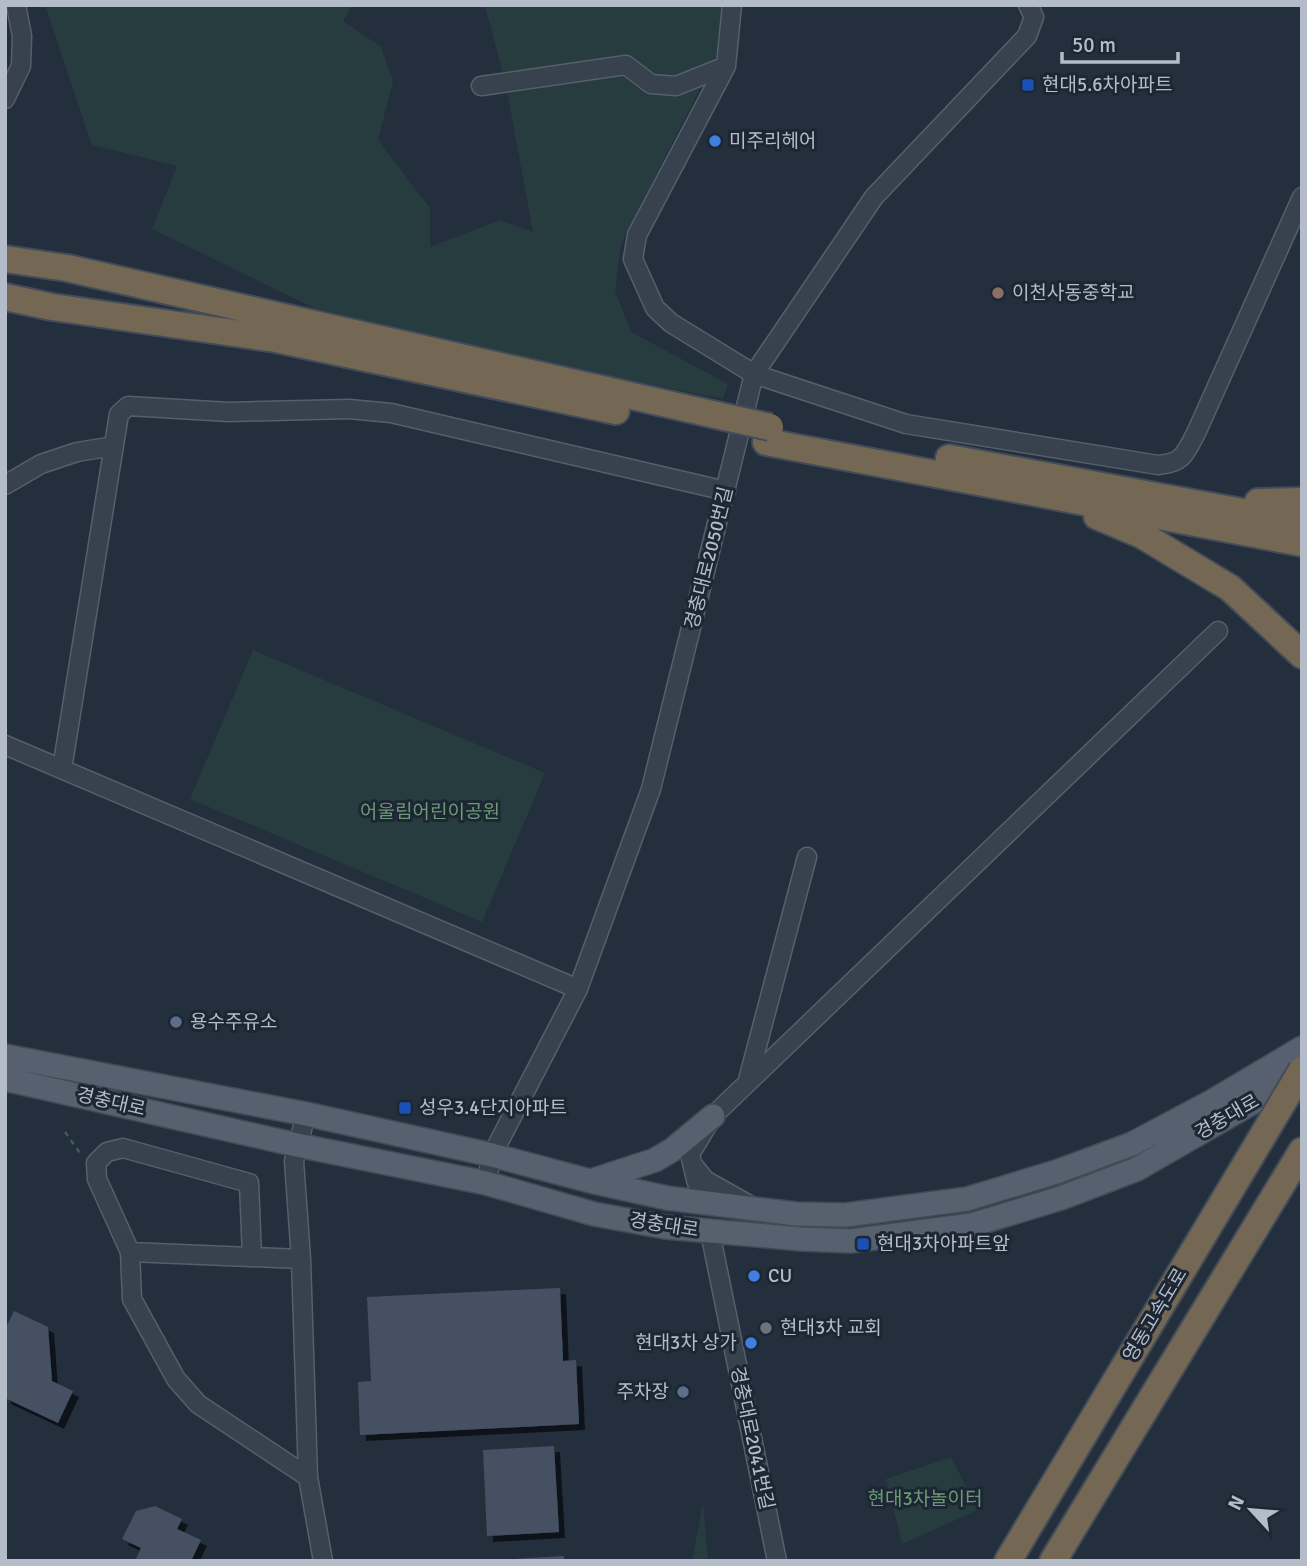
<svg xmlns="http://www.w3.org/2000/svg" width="1307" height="1566" font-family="Signika,'Noto Sans KR',sans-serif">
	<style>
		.green { fill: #263c3f }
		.building { fill: #455162; filter: url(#shadow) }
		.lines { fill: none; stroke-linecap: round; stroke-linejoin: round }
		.minor-casing { stroke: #565f6c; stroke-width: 21 }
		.major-casing { stroke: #414a57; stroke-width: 26 }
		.highway-casing { stroke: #434c59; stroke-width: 30 }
		.path { stroke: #44595c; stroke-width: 2.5; stroke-dasharray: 5 5; stroke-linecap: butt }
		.minor { stroke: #38414e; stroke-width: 18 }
		.major { stroke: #56606e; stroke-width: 23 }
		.highway { stroke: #746855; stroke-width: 26 }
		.highway-bridge-casing { stroke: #434c59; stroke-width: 30; stroke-linecap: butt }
		.highway-bridge { stroke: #746855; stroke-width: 26 }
		.transit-dot { fill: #1a4fb4; stroke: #1d2633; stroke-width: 2.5 }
		.shop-dot { fill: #3f7fe0; stroke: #1d2633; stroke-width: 2.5 }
		.education-dot { fill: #8d6e63; stroke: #1d2633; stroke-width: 2.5 }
		.service-dot { fill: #5c6f8a; stroke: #1d2633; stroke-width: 2.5 }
		.worship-dot { fill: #6b7280; stroke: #1d2633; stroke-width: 2.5 }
		.labels { text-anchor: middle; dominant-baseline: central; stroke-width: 6; stroke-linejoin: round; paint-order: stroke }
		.poi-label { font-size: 19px; fill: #b4bcc9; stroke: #1d2633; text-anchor: start }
		.street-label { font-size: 19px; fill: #b4bcc9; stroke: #1d2633 }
		.park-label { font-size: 19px; fill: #6b9a76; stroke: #1d2633 }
	</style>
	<defs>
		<filter id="shadow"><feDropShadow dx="6" dy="6" stdDeviation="0" flood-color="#0009"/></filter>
	</defs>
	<rect width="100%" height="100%" fill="#242f3e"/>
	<path class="green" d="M45,5H352L343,21L381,47L393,81L378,140L430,208V247L500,220L533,232L507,91L485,5H728L717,55L621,244L615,291L631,332L728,384L723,399L519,358L314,308L152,229L177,166L92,145Z
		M253,650L545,773L482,922L190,799Z
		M951,1457L978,1510L902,1544L886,1479Z
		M703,1503L708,1561H692Z"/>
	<path class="building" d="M560,1288L563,1361L576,1360L579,1424L360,1435L358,1382L371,1381L367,1297Z
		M14,1311L48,1327L52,1381L73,1391L58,1423L5,1398V1330Z
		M554,1446L559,1532L487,1536L483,1450Z
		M155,1506L182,1519L177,1529L201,1540L191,1561H135L141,1548L122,1539L136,1511Z
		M564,1556V1561H514V1559Z"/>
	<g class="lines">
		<defs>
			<path id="minor" d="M732,5L726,66L637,235L633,259L655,308L671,323L754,374L906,424L1158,465C1183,463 1185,454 1196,433L1302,197
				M481,86L626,65L651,84L676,86L726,66
				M5,99L21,66L22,36L16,5
				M5,485L41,464L77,452L114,446
				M5,745L578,989
				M62,769L119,414L128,406L229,412L349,409L391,413L726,491
				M748,1080L807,857
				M306,1114L294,1161L301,1259L308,1477L323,1561
				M694,1166L705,1180L753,1207
				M486,1183L492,1155L578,989L651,789L754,374L874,197L1027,36L1034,17L1028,5
				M705,1204L696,1180L690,1154L713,1116L1218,631
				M710,1232L777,1561
				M130,1252L301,1259
				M252,1257L249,1183L123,1148L107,1152L96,1163L97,1179L130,1252L132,1299L176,1379L198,1404L308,1477"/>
			<path id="major" d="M5,1056L306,1114L492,1155L590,1181L667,1198L796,1214L846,1215L967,1199L1056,1172L1132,1144L1213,1101L1302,1048
				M5,1079L297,1145L486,1183L594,1214L665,1227L801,1239L851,1241L972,1225L1061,1198L1137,1169L1300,1075
				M591,1181L655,1160L672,1150L713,1116"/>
			<path id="highway" d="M5,259L67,268L716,415
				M5,297L52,307L276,339L616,411
				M766,442L1302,543
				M949,458L1302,523
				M1258,502L1302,501
				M1097,516L1142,535L1230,588L1302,655
				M1008,1561L1259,1142
				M1053,1561L1302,1151"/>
		</defs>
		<use href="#minor" class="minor-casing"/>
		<use href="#major" class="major-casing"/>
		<use href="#highway" class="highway-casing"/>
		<path class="path" d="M65,1132L82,1156"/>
		<use href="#minor" class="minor"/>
		<use href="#major" class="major"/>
		<use href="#highway" class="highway"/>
		<defs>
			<path id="highway-bridge" d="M716,415L770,427
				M1259,1142L1302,1070"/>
		</defs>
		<use href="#highway-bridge" class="highway-bridge-casing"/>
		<use href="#highway-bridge" class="highway-bridge"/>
	</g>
	<g class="transit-dot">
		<rect x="1021" y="78" width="14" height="14" rx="3.5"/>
		<rect x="398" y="1101" width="14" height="14" rx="3.5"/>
		<rect x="856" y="1237" width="14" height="14" rx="3.5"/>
	</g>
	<g class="shop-dot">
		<circle cx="715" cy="141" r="7"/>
		<circle cx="754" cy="1276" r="7"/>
		<circle cx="751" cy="1343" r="7"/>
	</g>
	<circle class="education-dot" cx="998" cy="293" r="7"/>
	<g class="service-dot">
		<circle cx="176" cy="1022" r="7"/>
		<circle cx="683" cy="1392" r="7"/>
	</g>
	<circle class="worship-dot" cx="766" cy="1328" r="7"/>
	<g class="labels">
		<g class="poi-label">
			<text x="1042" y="85">현대5.6차아파트</text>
			<text x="729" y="141">미주리헤어</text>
			<text x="1012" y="293">이천사동중학교</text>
			<text x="190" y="1022">용수주유소</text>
			<text x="419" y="1108">성우3.4단지아파트</text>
			<text x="877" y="1244">현대3차아파트앞</text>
			<text x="768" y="1276">CU</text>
			<text x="780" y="1328">현대3차 교회</text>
			<text x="737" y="1343" text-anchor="end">현대3차 상가</text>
			<text x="669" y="1392" text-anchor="end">주차장</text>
		</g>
		<g class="street-label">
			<text transform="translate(709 558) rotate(-76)">경충대로2050번길</text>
			<text transform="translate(111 1102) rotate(13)">경충대로</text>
			<text transform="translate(1227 1117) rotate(-30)">경충대로</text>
			<text transform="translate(664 1225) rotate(9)">경충대로</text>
			<text transform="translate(1155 1315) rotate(-59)">영동고속도로</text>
			<text transform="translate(752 1438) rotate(78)">경충대로2041번길</text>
		</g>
		<g class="park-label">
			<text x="430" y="812">어울림어린이공원</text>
			<text x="925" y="1499">현대3차놀이터</text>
		</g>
	</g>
	<rect width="1307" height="1566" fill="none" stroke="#b4bcc9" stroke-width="14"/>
	<g transform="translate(1251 1510) rotate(296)" stroke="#1d2633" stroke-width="5" paint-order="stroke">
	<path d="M0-5L12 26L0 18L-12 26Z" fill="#b4bcc9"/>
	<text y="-10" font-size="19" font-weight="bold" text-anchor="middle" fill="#b4bcc9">N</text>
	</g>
	<path d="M1062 52v10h116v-10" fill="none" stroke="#b4bcc9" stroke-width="3.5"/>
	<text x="1072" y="52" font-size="21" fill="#b4bcc9" stroke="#1d2633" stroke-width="5" paint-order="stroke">50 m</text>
</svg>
